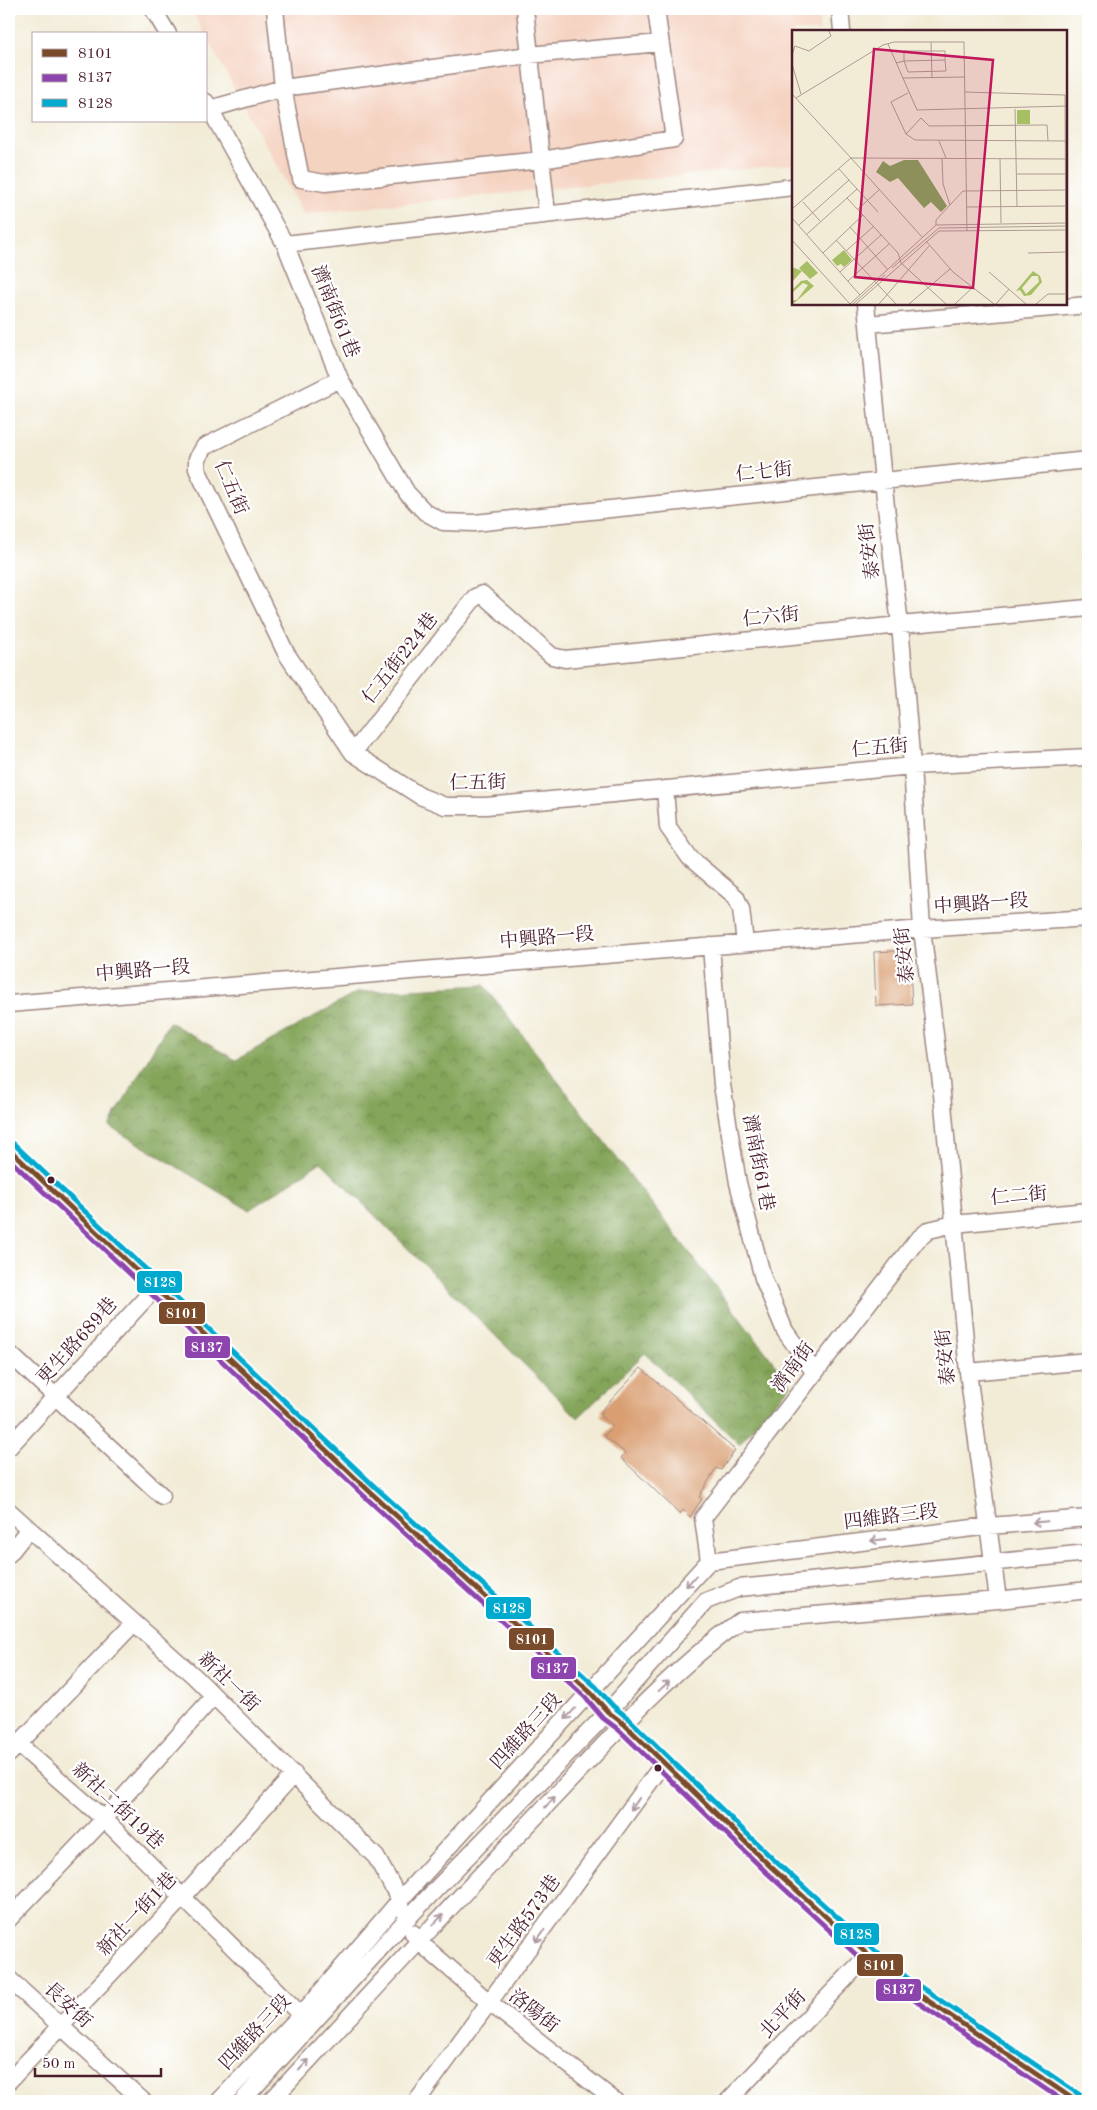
<svg xmlns="http://www.w3.org/2000/svg" width="1097" height="2110" font-family="'Old Standard TT','Noto Serif TC',serif">
	<style>
		.built { fill: #f5d3c1 }
		.forest { fill: url(#forest-crowns); stroke: #676242 }
		.building { fill: #d99e71 }
		.lines { fill: none; stroke-linecap: round; stroke-linejoin: round }
		.minor-casing { stroke: #9e8681; stroke-width: 19 }
		.minor { stroke: #fff; stroke-width: 16 }
		.bus-1-casing { stroke: #fff; stroke-width: 9 }
		.bus-2-casing { stroke: #fff; stroke-width: 9 }
		.bus-3-casing { stroke: #fff; stroke-width: 9 }
		.bus-1 { stroke: #7a4b2a; stroke-width: 5 }
		.bus-2 { stroke: #8e44ad; stroke-width: 5 }
		.bus-3 { stroke: #00a9ce; stroke-width: 5 }
		.oneway { stroke: #ae9aa0 }
		.bus-dot { fill: #4a1f2b; stroke: #fff; stroke-width: 2 }
		.labels { text-anchor: middle; dominant-baseline: central; stroke-width: 4.5; stroke-linejoin: round; paint-order: stroke }
		.street-label { font-size: 19px; fill: #4a1f2b; stroke: #fff }
		.inset-road { fill: none; stroke: #af9a92; stroke-width: 1 }
		.view { fill: #c2185b; fill-opacity: 0.15; stroke: #c2185b; stroke-width: 2.5 }
		.inset-edge { fill: none; stroke: #4a1f2b; stroke-width: 2.5 }
		.line-badge { stroke: #fff; stroke-width: 2 }
		.badge-label { font-size: 14px; text-anchor: middle; font-weight: bold; fill: #fff }
	</style>
	<defs>
		<pattern id="forest-crowns" width="20" height="18" patternUnits="userSpaceOnUse" patternTransform="scale(1.25)"><rect width="20" height="18" fill="#84a55a"/><path d="M2 6a3 3 0 1 1 6 0M12 15a3 3 0 1 1 6 0" fill="none" stroke="#6e864b"/></pattern>
	</defs>
	<rect width="100%" height="100%" fill="#fff"/>
	<filter id="ink" filterUnits="userSpaceOnUse"><feTurbulence type="fractalNoise" baseFrequency=".02" numOctaves="2"/><feDisplacementMap in="SourceGraphic" scale="10" xChannelSelector="R" yChannelSelector="G"/><feConvolveMatrix kernelMatrix="1 2 1 2 8 2 1 2 1" color-interpolation-filters="sRGB"/></filter>
	<filter id="wash" filterUnits="userSpaceOnUse"><feTurbulence type="fractalNoise" baseFrequency=".0096" numOctaves="4" result="noise"/><feDisplacementMap in="SourceGraphic" scale="20" xChannelSelector="R" yChannelSelector="G"/><feGaussianBlur stdDeviation="1.12" result="paint"/><feColorMatrix in="noise" values="0 0 0 0 0 0 0 0 0 0 0 0 0 0 0 0 0 1.4 0 .05"/><feComposite in="paint" operator="in"/></filter>
	<g filter="url(#wash)">
		<rect width="100%" height="100%" fill="#f2ecd7"/>
		<path class="built" d="M191,9H818L820,31H793V164L303,214Z"/>
		<path class="forest" d="M484,985L791,1385L739,1444L645,1353L578,1418L321,1162L249,1210L109,1126L169,1022L236,1060L358,992Z"/>
		<g id="blocks">
			<path class="building" d="M909,950L912,1004L876,1006L874,952Z
				M641,1368L735,1450L721,1470L716,1468L699,1497L702,1499L690,1517L683,1510L680,1514L621,1458L625,1453L604,1436L613,1426L600,1416L603,1413L601,1411Z"/>
		</g>
	</g>
	<g filter="url(#ink)">
		<use href="#blocks" fill-opacity="0" stroke="#9e8681" stroke-width="1"/>
		<g class="lines">
			<defs>
				<path id="minor" d="M153,9L168,34
					M275,9L283,88L301,179L325,183L541,160L674,139L656,9
					M525,9L547,214
					M840,9L842,31
					M206,102L285,244L340,379L407,493L425,512L443,522L474,523L1088,460
					M210,109L283,88L529,55L660,43
					M285,244L793,187
					M866,304L883,481L900,625L912,766L922,929L941,1083L968,1372L998,1600
					M868,324L1088,305
					M340,379L204,447L197,459V469L286,653L353,753L420,796L445,806H486L912,766L1088,757
					M353,753L475,597L482,594L545,650L552,656L565,659L900,625L1088,608
					M665,789L668,827L690,858L736,897L741,909L745,943
					M711,946L722,1085L738,1183L763,1278L785,1331L815,1373
					M9,1004L922,929L1088,918
					M9,1149L368,1490L590,1692L608,1712L624,1724L770,1866L868,1955L902,1983L1076,2101
					M9,1353L162,1496
					M968,1372L1088,1361
					M9,1447L156,1287
					M9,1511L195,1677L376,1857L400,1900L402,1909
					M9,1554L29,1529
					M709,1561L703,1518L917,1240L929,1230L954,1224L1088,1211
					M9,1736L104,1819L301,2015
					M9,1754L133,1624
					M9,1919L104,1819L213,1697
					M413,1933L418,1941L490,2003L615,2101
					M9,1979L143,2101
					M9,2081L183,1897L294,1774
					M219,2101L301,2015L400,1900L709,1561L989,1526L1088,1518
					M242,2101L405,1921L608,1712L706,1601L739,1588L1088,1553
					M271,2101C361,2004 450,1907 541,1811C604,1745 666,1674 740,1621L998,1600L1088,1590
					M417,2101L663,1764
					M728,2101L868,1955"/>
			</defs>
			<use href="#minor" class="minor-casing"/>
			<use href="#minor" class="minor"/>
			<defs>
				<path id="bus-1" d="M9,1149L368,1490L590,1692L608,1712L624,1724L770,1866L868,1955L902,1983L1076,2101"/>
				<path id="bus-2" d="M9,1159L363,1495L585,1697L603,1718L619,1730L765,1871L863,1961L898,1989L1063,2101"/>
				<path id="bus-3" d="M14,1144L373,1485L595,1686L613,1706L629,1719L775,1861L873,1949L906,1977L1080,2095"/>
			</defs>
			<use href="#bus-1" class="bus-1-casing"/>
			<use href="#bus-2" class="bus-2-casing"/>
			<use href="#bus-3" class="bus-3-casing"/>
			<use href="#bus-1" class="bus-1"/>
			<use href="#bus-2" class="bus-2"/>
			<use href="#bus-3" class="bus-3"/>
		</g>
		<defs><path id="oneway-shaft" d="M-6 0H5M1.5-3L5.5 0L1.5 3" fill="none" stroke-width="1.6" stroke-linecap="round" stroke-linejoin="round" transform="scale(1.25)"/></defs>
		<g class="oneway">
			<use href="#oneway-shaft" transform="translate(1040 1522) rotate(175)"/>
			<use href="#oneway-shaft" transform="translate(878 1540) rotate(173)"/>
			<use href="#oneway-shaft" transform="translate(691 1581) rotate(132)"/>
			<use href="#oneway-shaft" transform="translate(664 1686) rotate(-43)"/>
			<use href="#oneway-shaft" transform="translate(570 1714) rotate(132)"/>
			<use href="#oneway-shaft" transform="translate(550 1802) rotate(-47)"/>
			<use href="#oneway-shaft" transform="translate(635 1804) rotate(125)"/>
			<use href="#oneway-shaft" transform="translate(438 1920) rotate(-47)"/>
			<use href="#oneway-shaft" transform="translate(540 1936) rotate(126)"/>
			<use href="#oneway-shaft" transform="translate(304 2065) rotate(-47)"/>
		</g>
	</g>
	<g class="bus-dot">
		<circle cx="51" cy="1180" r="4.5"/>
		<circle cx="658" cy="1768" r="4.5"/>
	</g>
	<g class="labels">
		<g class="street-label">
			<text transform="translate(334 312) rotate(68)">濟南街61巷</text>
			<text transform="translate(764 473) rotate(-6)">仁七街</text>
			<text transform="translate(230 488) rotate(67)">仁五街</text>
			<text transform="translate(871 551) rotate(-97)">泰安街</text>
			<text transform="translate(771 618) rotate(-6)">仁六街</text>
			<text transform="translate(401 659) rotate(-52)">仁五街224巷</text>
			<text transform="translate(880 749) rotate(-5)">仁五街</text>
			<text transform="translate(478 784) rotate(-1)">仁五街</text>
			<text transform="translate(981 905) rotate(-4)">中興路一段</text>
			<text transform="translate(547 939) rotate(-5)">中興路一段</text>
			<text transform="translate(906 955) rotate(-96)">泰安街</text>
			<text transform="translate(143 972) rotate(-5)">中興路一段</text>
			<text transform="translate(757 1163) rotate(79)">濟南街61巷</text>
			<text transform="translate(1019 1197) rotate(-5)">仁二街</text>
			<text transform="translate(78 1342) rotate(-48)">更生路689巷</text>
			<text transform="translate(947 1357) rotate(-96)">泰安街</text>
			<text transform="translate(794 1368) rotate(-53)">濟南街</text>
			<text transform="translate(891 1518) rotate(-7)">四維路三段</text>
			<text transform="translate(228 1683) rotate(44)">新社一街</text>
			<text transform="translate(527 1732) rotate(-48)">四維路三段</text>
			<text transform="translate(117 1807) rotate(43)">新社二街19巷</text>
			<text transform="translate(138 1915) rotate(-47)">新社一街1巷</text>
			<text transform="translate(525 1922) rotate(-54)">更生路573巷</text>
			<text transform="translate(67 2006) rotate(43)">長安街</text>
			<text transform="translate(533 2012) rotate(38)">洛陽街</text>
			<text transform="translate(784 2015) rotate(-47)">北平街</text>
			<text transform="translate(256 2033) rotate(-47)">四維路三段</text>
		</g>
	</g>
	<g transform="translate(792 30)">
		<rect width="275" height="275" fill="#f2ecd7"/>
		<path d="M112,130H126L155,176L149,182L139,172L132,178L106,148L98,152L84,142L91,131L98,136Z" fill="#84a55a"/>
		<path d="M225,80H238V94H225ZM52,220L60,230L52,237L49,234L45,236L40,230Z" fill="#a6be64"/>
		<path d="M15,231L26,243L18,249L10,241L0,252V237L10,241L7,238ZM241,241L248,246L250,252L239,265L232,266L228,260L224,261ZM240,246H246L247,252L234,264L230,258ZM15,250L22,256L1,274L0,270H5L16,255L11,253L0,263V260L9,251Z" fill="#a6be64" fill-rule="evenodd"/>
		<path class="inset-road" d="M139,12L140,48M96,14L125,80L275,76M0,25L3,16L17,21L39,6L37,1M104,33L112,31V21H153V30L112,31L116,42L154,41L153,30M0,34L9,64M111,48L173,47M173,62L273,65L274,274M116,63L99,72L114,104L123,110L275,111M0,64L59,128L0,179M4,68L91,15L102,12H172L175,201M223,79L225,176M114,104L129,88L137,96L255,95L256,111M147,111L154,128M59,128L275,129M59,128L130,207M150,128L151,154L158,175M208,129L209,193M47,139L86,182M225,144H275M55,168L106,223L109,233L154,274M11,172L28,191M174,177L275,176M66,179L87,160M0,188L68,265M7,195L57,150M144,195V190L171,161L275,160M58,197L96,240M15,204L65,159M0,210L58,274M44,210L104,274M134,211L161,242L202,274M54,221L82,196M31,223L71,185M236,223L275,222M100,238L147,198L275,196M48,242L89,205M197,242L234,274M56,251L97,214M58,274L144,195L274,193M61,274L93,245M64,274L147,201L275,200M87,274L137,216M117,274L158,239M163,274L180,258M204,274L217,259M244,274L256,264H273"/>
		<path class="view" d="M82,19L201,30L181,258L63,247Z"/>
		<rect width="275" height="275" class="inset-edge"/>
	</g>
	<g class="line-badge">
		<rect x="136" y="1270" width="47" height="24" rx="5" fill="#00a9ce"/>
		<rect x="158" y="1301" width="48" height="24" rx="5" fill="#7a4b2a"/>
		<rect x="184" y="1335" width="47" height="24" rx="5" fill="#8e44ad"/>
		<rect x="485" y="1596" width="47" height="24" rx="5" fill="#00a9ce"/>
		<rect x="508" y="1627" width="47" height="24" rx="5" fill="#7a4b2a"/>
		<rect x="530" y="1656" width="47" height="24" rx="5" fill="#8e44ad"/>
		<rect x="833" y="1922" width="47" height="24" rx="5" fill="#00a9ce"/>
		<rect x="856" y="1953" width="48" height="24" rx="5" fill="#7a4b2a"/>
		<rect x="875" y="1978" width="47" height="24" rx="5" fill="#8e44ad"/>
	</g>
	<g class="badge-label">
		<text x="160" y="1287">8128</text>
		<text x="182" y="1318">8101</text>
		<text x="207" y="1352">8137</text>
		<text x="509" y="1613">8128</text>
		<text x="532" y="1644">8101</text>
		<text x="553" y="1673">8137</text>
		<text x="856" y="1939">8128</text>
		<text x="880" y="1970">8101</text>
		<text x="899" y="1994">8137</text>
	</g>
	<rect width="1097" height="2110" fill="none" stroke="#fff" stroke-width="30"/>
	<rect x="32" y="32" width="175" height="90" fill="#ffffff" stroke="#b7a5aa"/>
	<rect x="42" y="49" width="25" height="8" fill="#7a4b2a" stroke="#b7a5aa"/>
	<text x="78" y="58" font-size="15" fill="#4a1f2b">8101</text>
	<rect x="42" y="74" width="25" height="8" fill="#8e44ad" stroke="#b7a5aa"/>
	<text x="78" y="82" font-size="15" fill="#4a1f2b">8137</text>
	<rect x="42" y="99" width="25" height="8" fill="#00a9ce" stroke="#b7a5aa"/>
	<text x="78" y="108" font-size="15" fill="#4a1f2b">8128</text>
	<path d="M35 2068v8h126v-8" fill="none" stroke="#4a1f2b" stroke-width="2.5"/>
	<text x="42" y="2068" font-size="15" fill="#4a1f2b" stroke="#ffffff" stroke-width="4" paint-order="stroke">50 m</text>
</svg>
